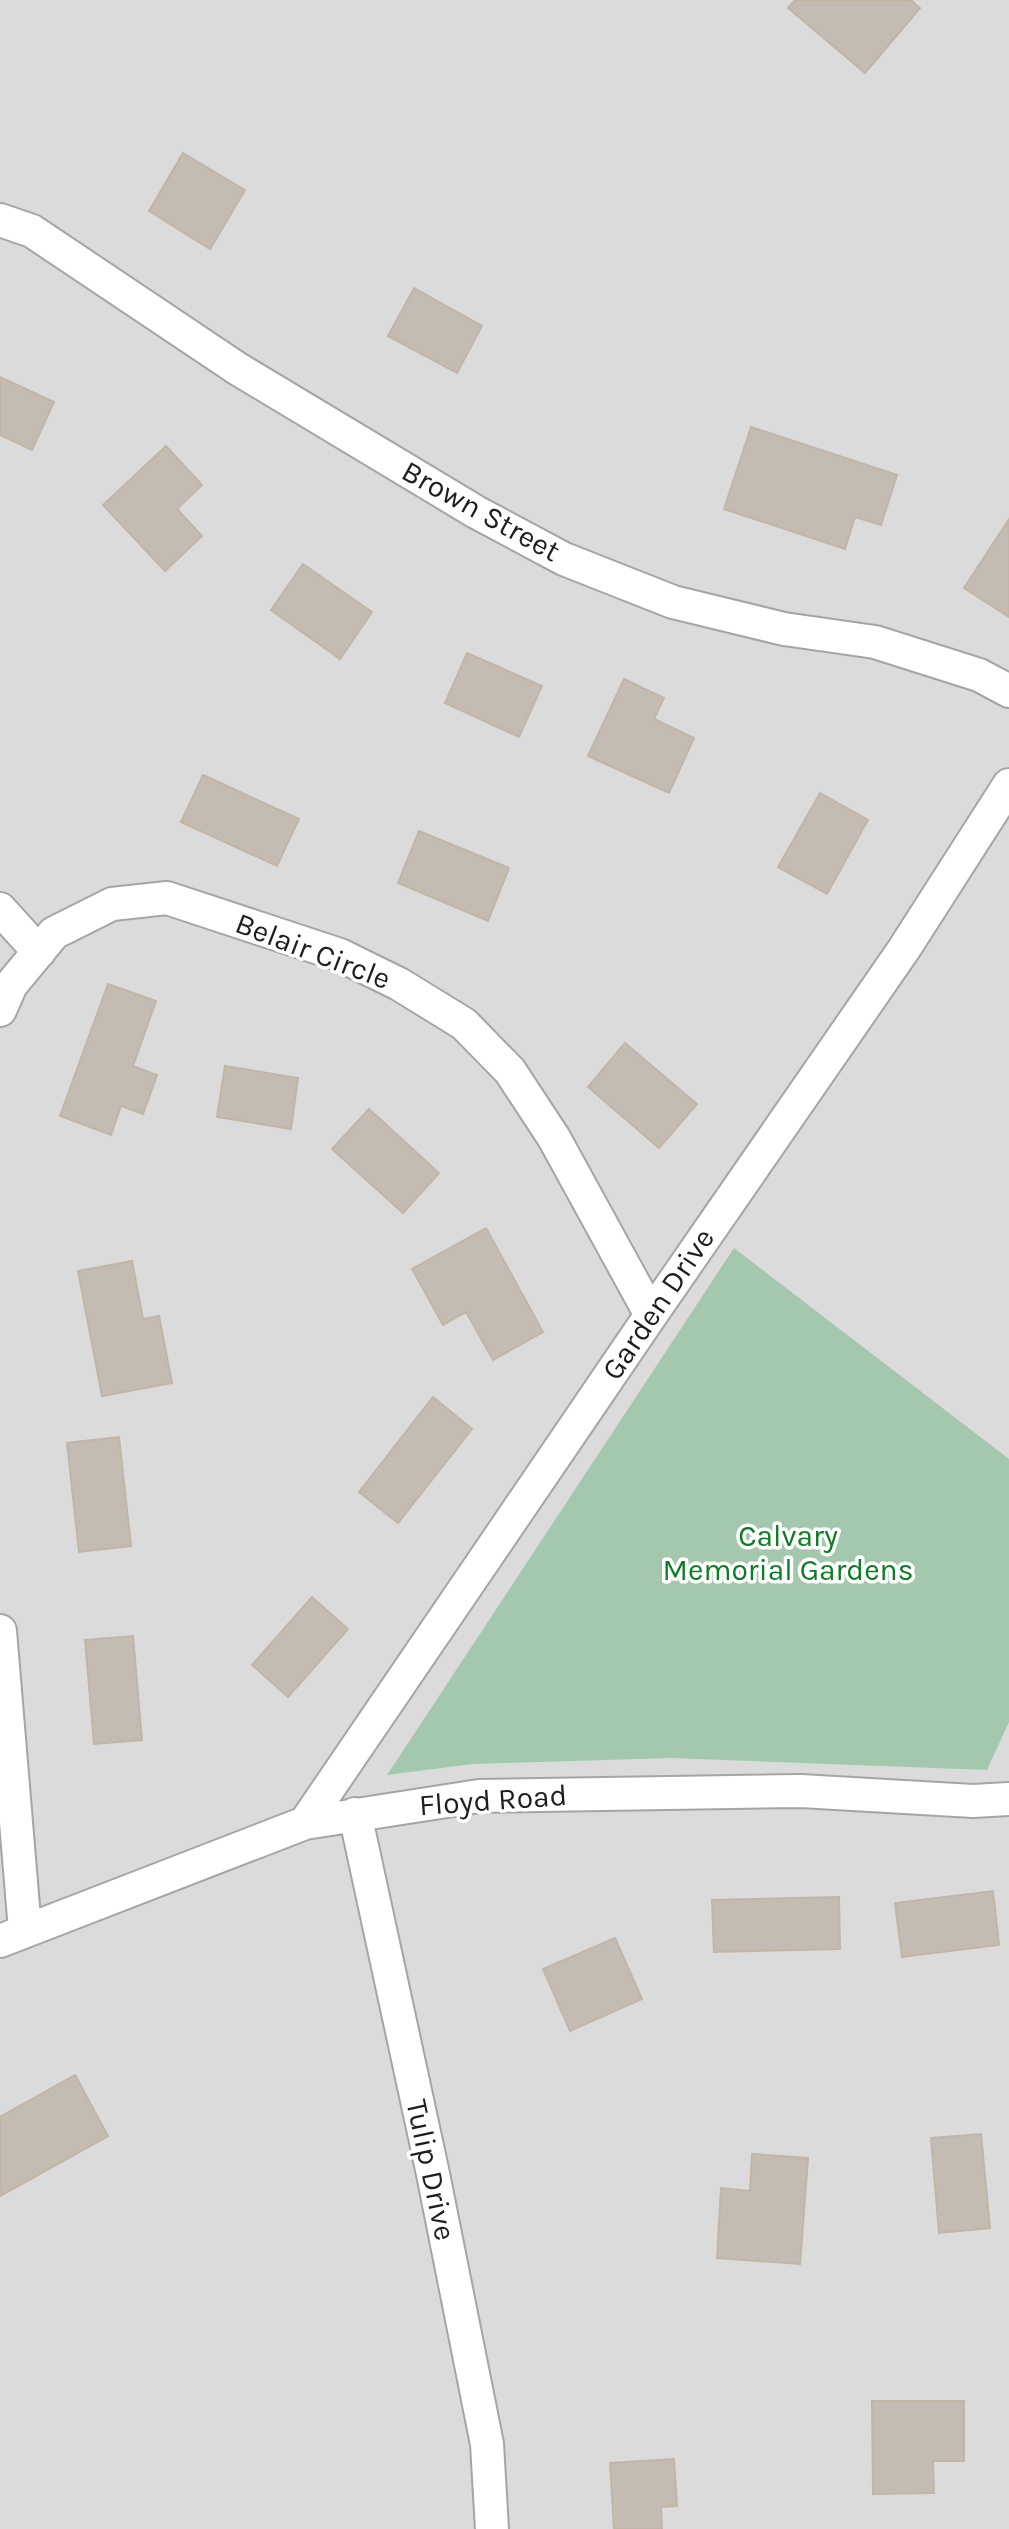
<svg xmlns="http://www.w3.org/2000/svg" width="1009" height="2529" font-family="Karla,sans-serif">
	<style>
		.residential { fill: #dcdbdb }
		.cemetery { fill: #a4c8ae }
		.building { fill: #c4bcb3; stroke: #c1b5a6; stroke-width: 2 }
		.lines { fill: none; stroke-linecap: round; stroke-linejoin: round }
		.street-casing { stroke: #a5a5a5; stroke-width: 36 }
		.street { stroke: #fff; stroke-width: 32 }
		.labels { text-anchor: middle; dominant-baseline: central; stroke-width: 7; stroke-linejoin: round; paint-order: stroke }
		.street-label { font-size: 30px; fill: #1e1e1e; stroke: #fff }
		.park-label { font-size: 30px; fill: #0a7e22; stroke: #fff }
	</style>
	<rect width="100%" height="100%" fill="#efede4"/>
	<path class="residential" d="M0,0H1009V2529H0Z"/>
	<path class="cemetery" d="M734,1248L1009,1459V1722L987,1770L671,1758L472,1764L387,1775Z"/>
	<path class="building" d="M795,0H911L920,8L865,73L788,8Z
		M183,153L245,190L210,249L149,211Z
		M414,288L482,326L457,373L388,336Z
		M0,377L54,402L32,450L0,435Z
		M751,427L897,475L881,525L855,517L845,549L724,509Z
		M166,446L202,485L177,509L202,536L165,571L103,505Z
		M1009,519V617L964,588Z
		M303,564L372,612L340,659L271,610Z
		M467,653L542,686L519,737L445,703Z
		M624,679L664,698L654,719L694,738L669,793L588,756Z
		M203,775L299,819L277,866L181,822Z
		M820,793L868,820L827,894L778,867Z
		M419,831L509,868L488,921L398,883Z
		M108,984L156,1001L133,1066L157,1075L143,1114L121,1106L111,1135L60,1116Z
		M625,1043L697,1104L659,1148L588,1087Z
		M225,1066L298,1078L291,1129L217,1117Z
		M369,1109L439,1173L403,1213L332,1149Z
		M486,1228L543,1332L493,1360L466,1312L443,1325L412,1269Z
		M132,1261L143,1319L159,1316L172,1383L102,1396L78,1271Z
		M433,1397L472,1429L398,1523L359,1492Z
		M119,1437L131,1546L79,1552L67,1443Z
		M312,1597L348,1629L288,1697L252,1665Z
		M133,1636L142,1740L94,1744L85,1640Z
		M993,1891L999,1945L902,1957L895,1903Z
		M839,1897L840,1949L714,1952L712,1900Z
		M615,1938L642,1999L570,2031L543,1969Z
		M75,2075L108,2136L0,2196V2117Z
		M981,2134L990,2228L939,2233L931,2138Z
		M752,2154L808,2158L800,2264L717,2258L721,2188L750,2191Z
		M872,2401H964V2461H933L934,2493L873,2494Z
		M674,2459L677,2506L661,2507L662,2529H614L610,2463Z"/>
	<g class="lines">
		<defs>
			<path id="street" d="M0,220L32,231L238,369L476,512L564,559L673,602L784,629L875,642L979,675L1009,691
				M0,909L39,952
				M0,1010L11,985L54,933L112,904L167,898L340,955L399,984L464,1024L510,1071L554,1138L651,1315
				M0,1631L25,1930
				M355,1814L433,2174L487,2444L492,2529
				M305,1823L651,1315L904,949L1009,785
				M0,1941L305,1823L479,1796L801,1791L973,1801L1009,1799"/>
		</defs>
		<use href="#street" class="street-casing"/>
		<use href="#street" class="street"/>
	</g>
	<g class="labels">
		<g class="street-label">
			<text transform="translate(481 511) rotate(29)">Brown Street</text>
			<text transform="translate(313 951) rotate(21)">Belair Circle</text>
			<text transform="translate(658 1304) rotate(-56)">Garden Drive</text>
			<text transform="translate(493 1800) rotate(-4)">Floyd Road</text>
			<text transform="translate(431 2170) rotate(78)">Tulip Drive</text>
		</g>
		<g class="park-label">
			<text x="788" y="1536">Calvary<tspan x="788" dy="34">Memorial Gardens</tspan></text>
		</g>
	</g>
</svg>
